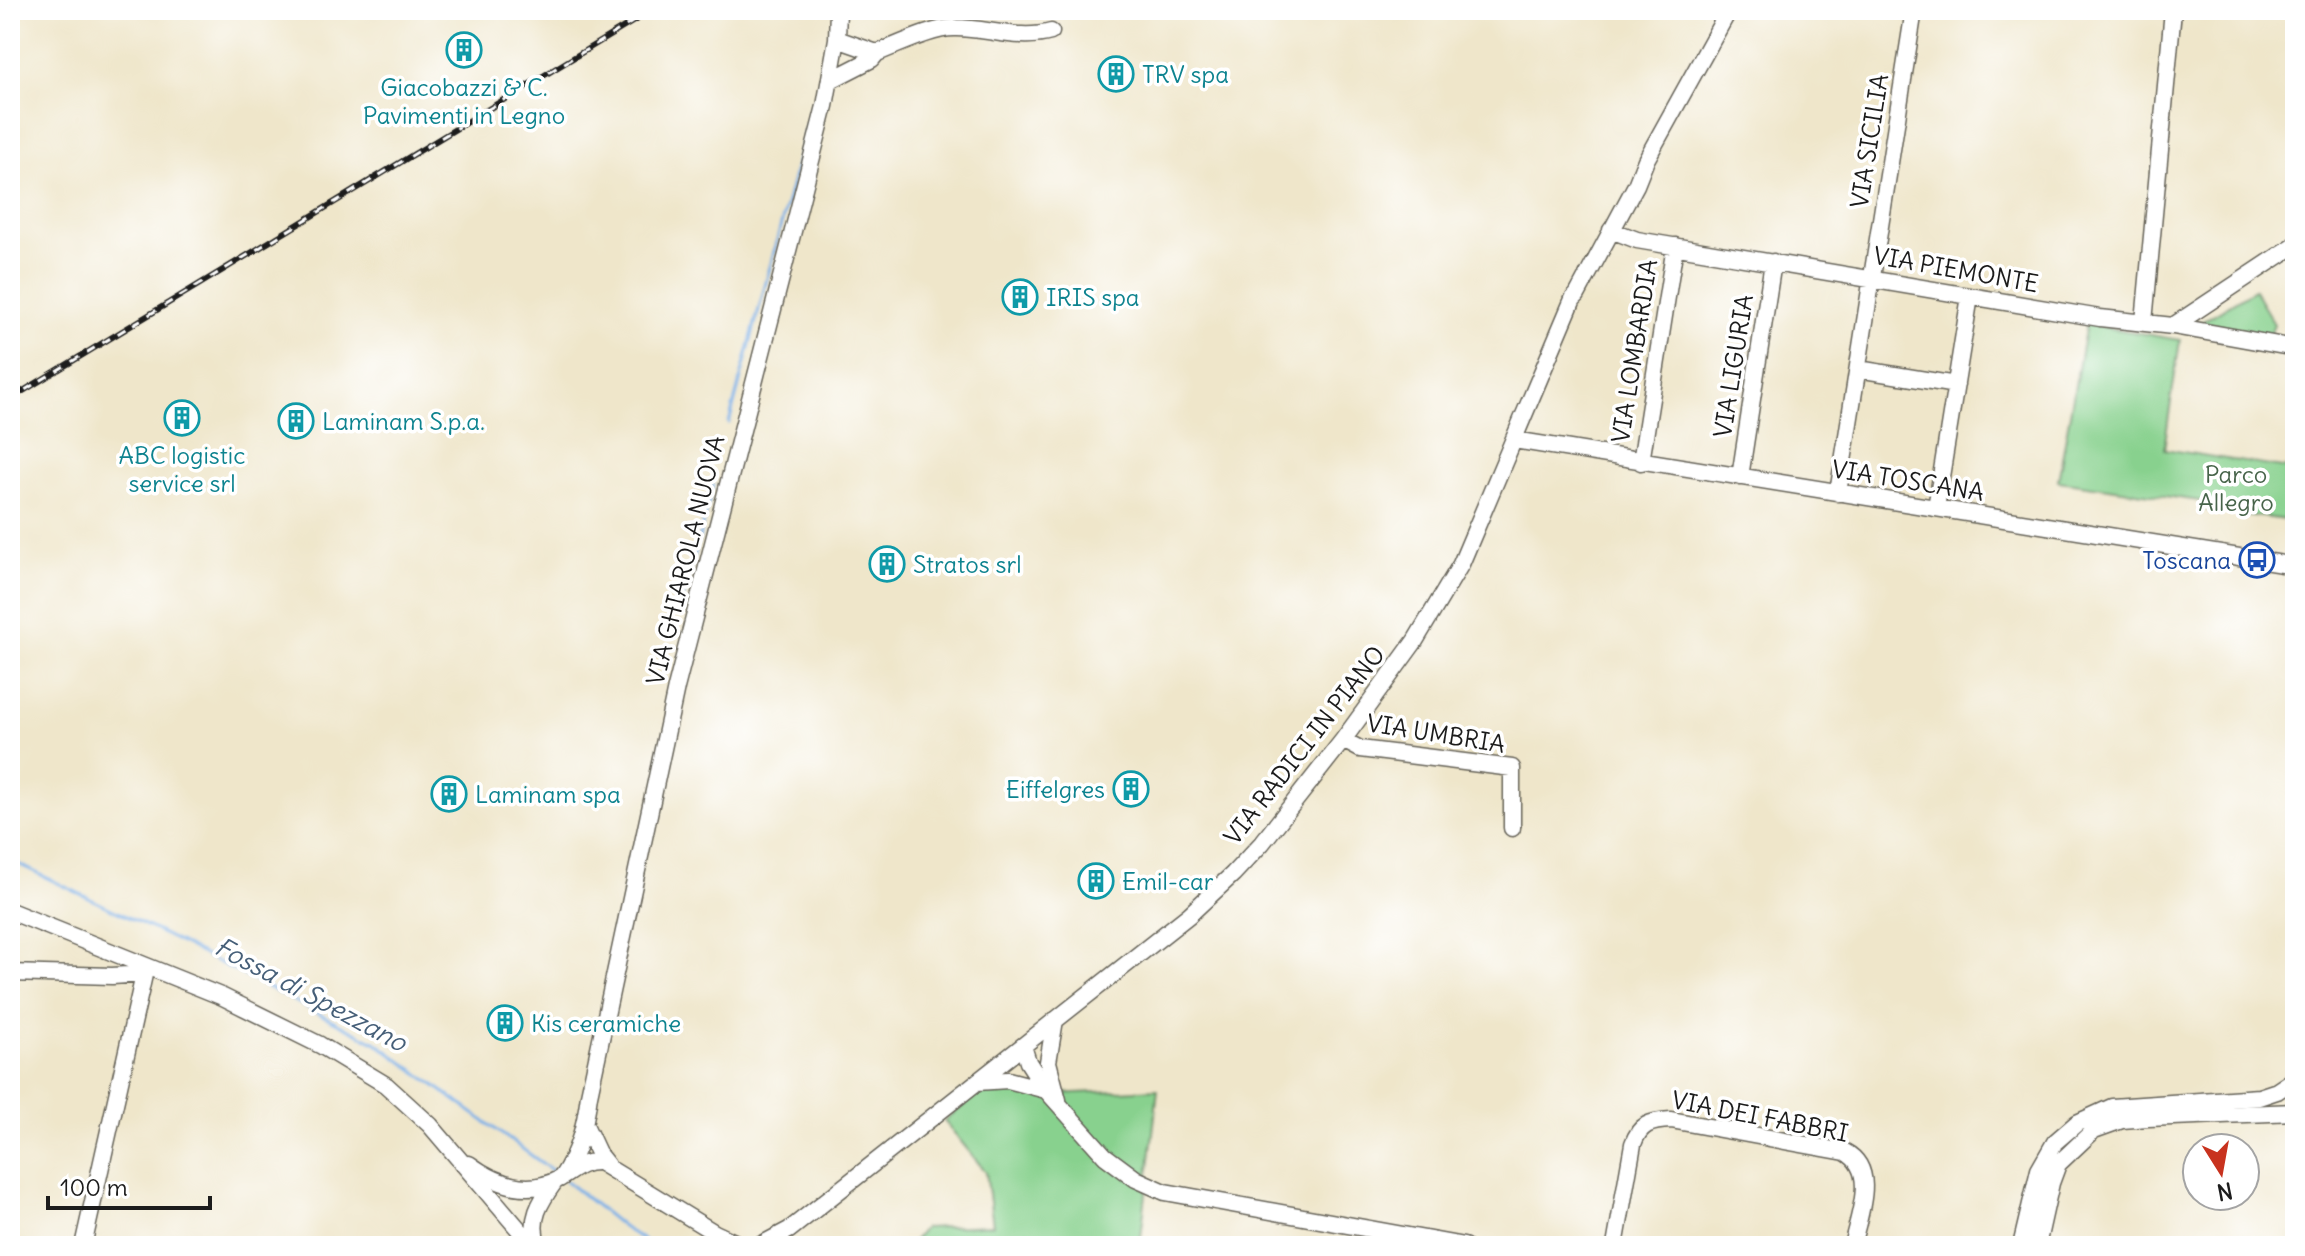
<svg xmlns="http://www.w3.org/2000/svg" width="2305" height="1256" font-family="Delius,sans-serif">
	<style>
		.green { fill: #88d18e; stroke: #527655; stroke-width: 2 }
		.lines { fill: none; stroke-linecap: round; stroke-linejoin: round }
		.stream { stroke: #7ab0e8; stroke-width: 3 }
		.minor-casing { stroke: #666359; stroke-width: 19 }
		.minor { stroke: #fff; stroke-width: 16 }
		.rail-casing { stroke: #1c1c1c; stroke-width: 6 }
		.rail { stroke: #fff; stroke-width: 3; stroke-dasharray: 9; stroke-linecap: butt }
		.labels { text-anchor: middle; dominant-baseline: central; stroke-width: 7; stroke-linejoin: round; paint-order: stroke }
		.culture-label { font-size: 24px; fill: #0d838f; stroke: #fff; text-anchor: start }
		.street-label { font-size: 24px; fill: #1c1c1c; stroke: #fff }
		.park-label { font-size: 24px; fill: #47644a; stroke: #fff }
		.transit-label { font-size: 24px; fill: #164399; stroke: #fff; text-anchor: end }
		.water-label { font-size: 26px; font-style: italic; fill: #465f78; stroke: #fff }
	</style>
	<rect width="100%" height="100%" fill="#fff"/>
	<filter id="ink" filterUnits="userSpaceOnUse"><feTurbulence type="fractalNoise" baseFrequency=".0125" numOctaves="2"/><feDisplacementMap in="SourceGraphic" scale="16" xChannelSelector="R" yChannelSelector="G"/><feConvolveMatrix kernelMatrix="1 2 1 2 8 2 1 2 1" color-interpolation-filters="sRGB"/></filter>
	<filter id="wash" filterUnits="userSpaceOnUse"><feTurbulence type="fractalNoise" baseFrequency=".006" numOctaves="4" result="noise"/><feDisplacementMap in="SourceGraphic" scale="32" xChannelSelector="R" yChannelSelector="G"/><feGaussianBlur stdDeviation="1.8" result="paint"/><feColorMatrix in="noise" values="0 0 0 0 0 0 0 0 0 0 0 0 0 0 0 0 0 1.4 0 .05"/><feComposite in="paint" operator="in"/></filter>
	<g filter="url(#wash)">
		<rect width="100%" height="100%" fill="#efe6ca"/>
		<path class="green" d="M2254,290L2274,324L2269,337L2195,326Z
			M2086,324L2180,340L2164,449L2295,470V521L2207,510V502L2058,481Z
			M1158,1089L1140,1246H909L924,1228L993,1225L986,1172L944,1121L979,1093L1013,1090L1034,1095Z"/>
		<g class="lines">
			<path class="stream" d="M729,423L813,103
				M682,603L713,485
				M10,860L157,931L375,1042L557,1174
				M566,1181L624,1228L653,1246"/>
		</g>
	</g>
	<g filter="url(#ink)">
		<g class="lines">
			<defs>
				<path id="minor" d="M837,39L877,53
					M831,80L872,59L877,53C898,45 934,27 956,28C988,28 1020,41 1051,32
					M1611,230L1637,240L2100,318L2173,326L2295,348
					M2144,322L2173,10
					M2173,326L2295,245
					M1858,369L1956,385
					M1514,440L2295,566
					M1641,462L1675,246
					M1740,477L1773,262
					M1838,493L1914,10
					M1936,508L1970,296
					M1343,740L1360,749L1512,768V828
					M10,911L223,997L320,1045L386,1085L430,1125L533,1246
					M10,973L112,976L144,974
					M1055,1020L1048,1062L1058,1100
					M1023,1046L1028,1062L1046,1090L1105,1156L1136,1179L1165,1192L1464,1246
					M977,1082L1008,1080L1046,1090
					M585,1125L599,1155L607,1165
					M469,1164C496,1184 527,1196 559,1179C573,1171 581,1161 599,1162L715,1233L743,1246
					M562,1177C579,1151 585,1126 589,1095L676,688L825,106L837,39L838,10
					M83,1246L146,966
					M538,1246C528,1220 540,1202 555,1181
					M759,1246L789,1230L1189,915L1233,874L1262,843L1343,740L1415,641L1461,564L1573,299L1577,295L1636,185L1646,160L1729,10
					M1615,1246L1633,1144C1640,1124 1650,1121 1671,1120L1845,1152C1879,1170 1858,1217 1852,1246
					M2021,1246L2039,1170L2055,1142L2077,1123L2112,1107L2259,1097L2277,1091L2295,1079
					M2037,1246L2051,1183L2058,1164L2094,1130L2122,1120L2148,1118L2295,1112"/>
			</defs>
			<use href="#minor" class="minor-casing"/>
			<use href="#minor" class="minor"/>
			<defs>
				<path id="rail" d="M10,399L652,10"/>
			</defs>
			<use href="#rail" class="rail-casing"/>
			<use href="#rail" class="rail"/>
		</g>
	</g>
	<defs>
		<symbol id="building-ring" viewBox="-11 -11 22 22"><circle r="9.5" fill="#fff" stroke="#0f9aa8" stroke-width="1.5"/><path d="M-4-6H4V6H1V3H-1V6H-4ZM-2.5-4.3h1.7v1.8h-1.7ZM.8-4.3h1.7v1.8H.8ZM-2.5-1h1.7V.8h-1.7ZM.8-1h1.7V.8H.8Z" fill="#0f9aa8"/></symbol>
		<symbol id="bus-ring" viewBox="-11 -11 22 22"><circle r="9.5" fill="#fff" stroke="#1a4fb4" stroke-width="1.5"/><path d="M-5-6H5V4H4V6H2V4H-2V6H-4V4H-5ZM-3.5-4V0h7V-4ZM-3.5 1.2v1.5H-2V1.2ZM2 1.2v1.5H3.5V1.2Z" fill="#1a4fb4"/></symbol>
	</defs>
	<g fill-rule="evenodd">
		<use href="#building-ring" x="444" y="30" width="40" height="40"/>
		<use href="#building-ring" x="1096" y="54" width="40" height="40"/>
		<use href="#building-ring" x="1000" y="277" width="40" height="40"/>
		<use href="#building-ring" x="162" y="398" width="40" height="40"/>
		<use href="#building-ring" x="276" y="401" width="40" height="40"/>
		<use href="#bus-ring" x="2237" y="540" width="40" height="40"/>
		<use href="#building-ring" x="867" y="544" width="40" height="40"/>
		<use href="#building-ring" x="1111" y="769" width="40" height="40"/>
		<use href="#building-ring" x="429" y="774" width="40" height="40"/>
		<use href="#building-ring" x="1076" y="861" width="40" height="40"/>
		<use href="#building-ring" x="485" y="1003" width="40" height="40"/>
	</g>
	<g class="labels">
		<g class="culture-label">
			<text x="1142" y="74">TRV spa</text>
			<text x="464" y="87" text-anchor="middle">Giacobazzi &amp; C.<tspan x="464" dy="28">Pavimenti in Legno</tspan></text>
			<text x="1046" y="297">IRIS spa</text>
			<text x="322" y="421">Laminam S.p.a.</text>
			<text x="182" y="455" text-anchor="middle">ABC logistic<tspan x="182" dy="28">service srl</tspan></text>
			<text x="913" y="564">Stratos srl</text>
			<text x="1105" y="789" text-anchor="end">Eiffelgres</text>
			<text x="475" y="794">Laminam spa</text>
			<text x="1122" y="881">Emil-car</text>
			<text x="531" y="1023">Kis ceramiche</text>
		</g>
		<g class="street-label">
			<text transform="translate(1869 141) rotate(-81)">VIA SICILIA</text>
			<text transform="translate(1956 269) rotate(10)">VIA PIEMONTE</text>
			<text transform="translate(1634 351) rotate(-81)">VIA LOMBARDIA</text>
			<text transform="translate(1733 366) rotate(-81)">VIA LIGURIA</text>
			<text transform="translate(1908 480) rotate(9)">VIA TOSCANA</text>
			<text transform="translate(685 560) rotate(-76)">VIA GHIAROLA NUOVA</text>
			<text transform="translate(1436 733) rotate(9)">VIA UMBRIA</text>
			<text transform="translate(1304 745) rotate(-52)">VIA RADICI IN PIANO</text>
			<text transform="translate(1760 1116) rotate(11)">VIA DEI FABBRI</text>
		</g>
		<g class="park-label">
			<text x="2236" y="474">Parco<tspan x="2236" dy="28">Allegro</tspan></text>
		</g>
		<g class="transit-label">
			<text x="2231" y="560">Toscana</text>
		</g>
		<g class="water-label">
			<text transform="translate(311 994) rotate(28)">Fossa di Spezzano</text>
		</g>
	</g>
	<rect width="2305" height="1256" fill="none" stroke="#fff" stroke-width="40"/>
	<g transform="translate(2221 1172) rotate(169)"><circle r="38" fill="#ffffff" stroke="#a4a4a4" stroke-width="2"/>
	<path d="M0-6L14 30L0 20L-14 30Z" fill="#c8321e"/>
	<text y="-12" font-size="22" font-weight="bold" text-anchor="middle" fill="#1c1c1c">N</text>
	</g>
	<path d="M48 1196v12h162v-12" fill="none" stroke="#1c1c1c" stroke-width="4"/>
	<text x="60" y="1196" font-size="24" fill="#1c1c1c" stroke="#ffffff" stroke-width="6" paint-order="stroke">100 m</text>
</svg>
